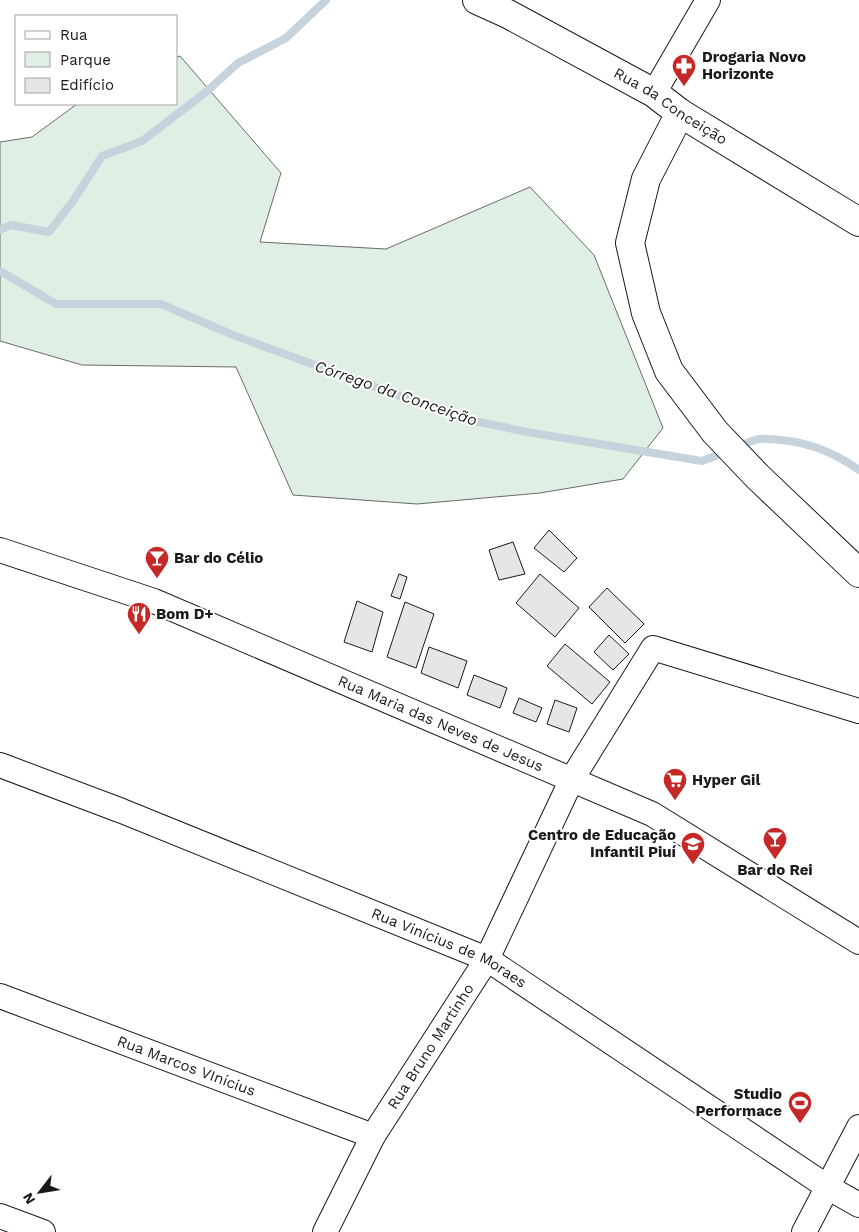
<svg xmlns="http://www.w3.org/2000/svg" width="859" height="1232" font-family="'Work Sans',sans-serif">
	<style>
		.green { fill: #e0efe3; stroke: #6a6a6a }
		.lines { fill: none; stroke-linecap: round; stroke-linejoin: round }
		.stream { stroke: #c6d2dc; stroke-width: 8 }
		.building { fill: #e6e6e6; stroke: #1a1a1a }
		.minor-casing { stroke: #1a1a1a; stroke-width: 26 }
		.tertiary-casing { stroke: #1a1a1a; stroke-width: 30 }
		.minor { stroke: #fff; stroke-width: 24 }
		.tertiary { stroke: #fff; stroke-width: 28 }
		.labels { text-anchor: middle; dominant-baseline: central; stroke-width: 4; stroke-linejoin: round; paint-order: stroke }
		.poi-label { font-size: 15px; font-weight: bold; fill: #1a1a1a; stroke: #fff; text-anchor: start }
		.street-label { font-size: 15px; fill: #1a1a1a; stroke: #fff }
		.water-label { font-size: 16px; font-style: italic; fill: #1a1a1a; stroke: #fff }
	</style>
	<rect width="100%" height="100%" fill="#fff"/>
	<path class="green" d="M180,56L281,173L260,242L386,249L530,187L594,255L663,428L623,479L540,493L417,504L293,495L236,367L82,365L0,341V142L32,137L77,104H176V57Z"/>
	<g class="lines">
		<path class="stream" d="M0,230L11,225L49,232L73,201L102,156L142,141L206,92L238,63L286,38L326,0
			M0,271L56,304H161L233,335L460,418L527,432L702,461L726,452
			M737,447C744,445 752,440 759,439C795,438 830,449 859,470"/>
	</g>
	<path class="building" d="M549,530L577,558L564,572L534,548Z
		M513,542L525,574L499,580L489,550Z
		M399,574L407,577L400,599L391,596Z
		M540,574L579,608L555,637L516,603Z
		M607,588L644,624L625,643L589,607Z
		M357,601L383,612L372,652L344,642Z
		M405,602L434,614L416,668L387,657Z
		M609,635L629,654L613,670L594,652Z
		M565,644L610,682L592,704L547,666Z
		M429,647L467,661L458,688L421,673Z
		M474,675L507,688L500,708L467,695Z
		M519,698L542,708L536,722L513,713Z
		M555,700L577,708L569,732L547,724Z"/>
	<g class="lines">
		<defs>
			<g id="minor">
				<path d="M654,93L708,0"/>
				<path id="s1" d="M0,550L154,601L652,814L859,942"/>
				<path id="s2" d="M0,765L122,811L487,959L829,1188L859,1205"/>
				<path id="s3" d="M0,996L373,1136"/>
				<path d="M0,1216L43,1232"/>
				<path id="s4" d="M325,1232L373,1136L487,959L572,779L653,648L859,711"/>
				<path d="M804,1232L859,1127"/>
			</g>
			<g id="tertiary">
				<path id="s5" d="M477,0L508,14L654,93L680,113L859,222"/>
				<path d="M680,113L646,179L630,243L646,313L669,371L715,432L758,477L859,573"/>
			</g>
		</defs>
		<use href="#minor" class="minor-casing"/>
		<use href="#tertiary" class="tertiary-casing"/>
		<use href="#minor" class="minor"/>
		<use href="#tertiary" class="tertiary"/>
	</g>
	<defs>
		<symbol id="pharmacy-pin" viewBox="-11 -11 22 30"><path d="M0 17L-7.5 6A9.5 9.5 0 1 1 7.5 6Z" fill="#c62828" stroke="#fff"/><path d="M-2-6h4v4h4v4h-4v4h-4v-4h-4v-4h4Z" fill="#fff"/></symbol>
		<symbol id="bar-pin" viewBox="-11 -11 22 30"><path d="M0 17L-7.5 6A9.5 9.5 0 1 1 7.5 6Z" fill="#c62828" stroke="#fff"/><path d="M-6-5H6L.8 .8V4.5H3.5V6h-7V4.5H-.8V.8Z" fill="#fff"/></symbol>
		<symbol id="restaurant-pin" viewBox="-11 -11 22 30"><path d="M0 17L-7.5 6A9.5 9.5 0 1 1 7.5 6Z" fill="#c62828" stroke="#fff"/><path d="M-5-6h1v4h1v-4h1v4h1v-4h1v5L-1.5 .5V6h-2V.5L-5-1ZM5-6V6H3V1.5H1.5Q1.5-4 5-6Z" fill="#fff"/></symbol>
		<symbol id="supermarket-pin" viewBox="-11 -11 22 30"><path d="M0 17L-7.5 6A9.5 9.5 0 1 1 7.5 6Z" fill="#c62828" stroke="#fff"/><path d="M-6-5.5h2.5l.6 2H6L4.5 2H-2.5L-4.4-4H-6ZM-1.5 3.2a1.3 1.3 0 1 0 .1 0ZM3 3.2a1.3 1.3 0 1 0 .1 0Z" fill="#fff"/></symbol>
		<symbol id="school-pin" viewBox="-11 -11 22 30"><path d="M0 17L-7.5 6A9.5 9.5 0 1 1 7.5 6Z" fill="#c62828" stroke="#fff"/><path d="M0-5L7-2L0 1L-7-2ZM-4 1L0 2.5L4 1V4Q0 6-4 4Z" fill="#fff"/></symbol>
		<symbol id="stadium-pin" viewBox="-11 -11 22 30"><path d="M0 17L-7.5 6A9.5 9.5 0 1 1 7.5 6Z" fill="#c62828" stroke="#fff"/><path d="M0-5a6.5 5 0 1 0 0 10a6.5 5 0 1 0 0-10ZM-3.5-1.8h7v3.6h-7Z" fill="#fff"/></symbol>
	</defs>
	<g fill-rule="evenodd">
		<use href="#pharmacy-pin" x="670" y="52" width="28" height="38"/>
		<use href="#bar-pin" x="143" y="544" width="28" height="38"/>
		<use href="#restaurant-pin" x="125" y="600" width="28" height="38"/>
		<use href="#supermarket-pin" x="661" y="766" width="28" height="38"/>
		<use href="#bar-pin" x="761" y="825" width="28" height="38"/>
		<use href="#school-pin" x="679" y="830" width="28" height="38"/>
		<use href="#stadium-pin" x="786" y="1089" width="28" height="38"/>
	</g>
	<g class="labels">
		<g class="poi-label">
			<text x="702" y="57">Drogaria Novo<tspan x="702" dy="17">Horizonte</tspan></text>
			<text x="174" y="558">Bar do Célio</text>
			<text x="156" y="614">Bom D+</text>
			<text x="692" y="780">Hyper Gil</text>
			<text x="676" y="835" text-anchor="end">Centro de Educação<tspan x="676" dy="17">Infantil Piuí</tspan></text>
			<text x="775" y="870" text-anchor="middle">Bar do Rei</text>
			<text x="782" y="1094" text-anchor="end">Studio<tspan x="782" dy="17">Performace</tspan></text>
		</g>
		<g class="street-label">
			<text stroke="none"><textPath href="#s5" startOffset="221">Rua da Conceição</textPath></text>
			<text stroke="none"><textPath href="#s1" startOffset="474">Rua Maria das Neves de Jesus</textPath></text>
			<text stroke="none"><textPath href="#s2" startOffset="485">Rua Vinícius de Moraes</textPath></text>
			<text stroke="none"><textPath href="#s4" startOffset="214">Rua Bruno Martinho</textPath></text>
			<text stroke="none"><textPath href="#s3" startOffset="199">Rua Marcos VInícius</textPath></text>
		</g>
		<g class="water-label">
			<text transform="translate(396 393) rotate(19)">Córrego da Conceição</text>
		</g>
	</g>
	<rect x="15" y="15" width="162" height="90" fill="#ffffff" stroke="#a3a3a3"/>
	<rect x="25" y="31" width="25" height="8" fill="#ffffff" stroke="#a3a3a3"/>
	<text x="60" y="40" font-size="15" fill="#1a1a1a">Rua</text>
	<rect x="25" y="52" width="25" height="15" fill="#e0efe3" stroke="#a3a3a3"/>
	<text x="60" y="65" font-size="15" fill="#1a1a1a">Parque</text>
	<rect x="25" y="78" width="25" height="15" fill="#e6e6e6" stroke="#a3a3a3"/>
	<text x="60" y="90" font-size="15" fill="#1a1a1a">Edifício</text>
	<g transform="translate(40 1192) rotate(239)" stroke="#ffffff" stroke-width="4" paint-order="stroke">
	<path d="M0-4L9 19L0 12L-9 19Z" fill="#1a1a1a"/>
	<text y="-8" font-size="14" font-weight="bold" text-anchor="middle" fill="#1a1a1a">N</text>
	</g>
</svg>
